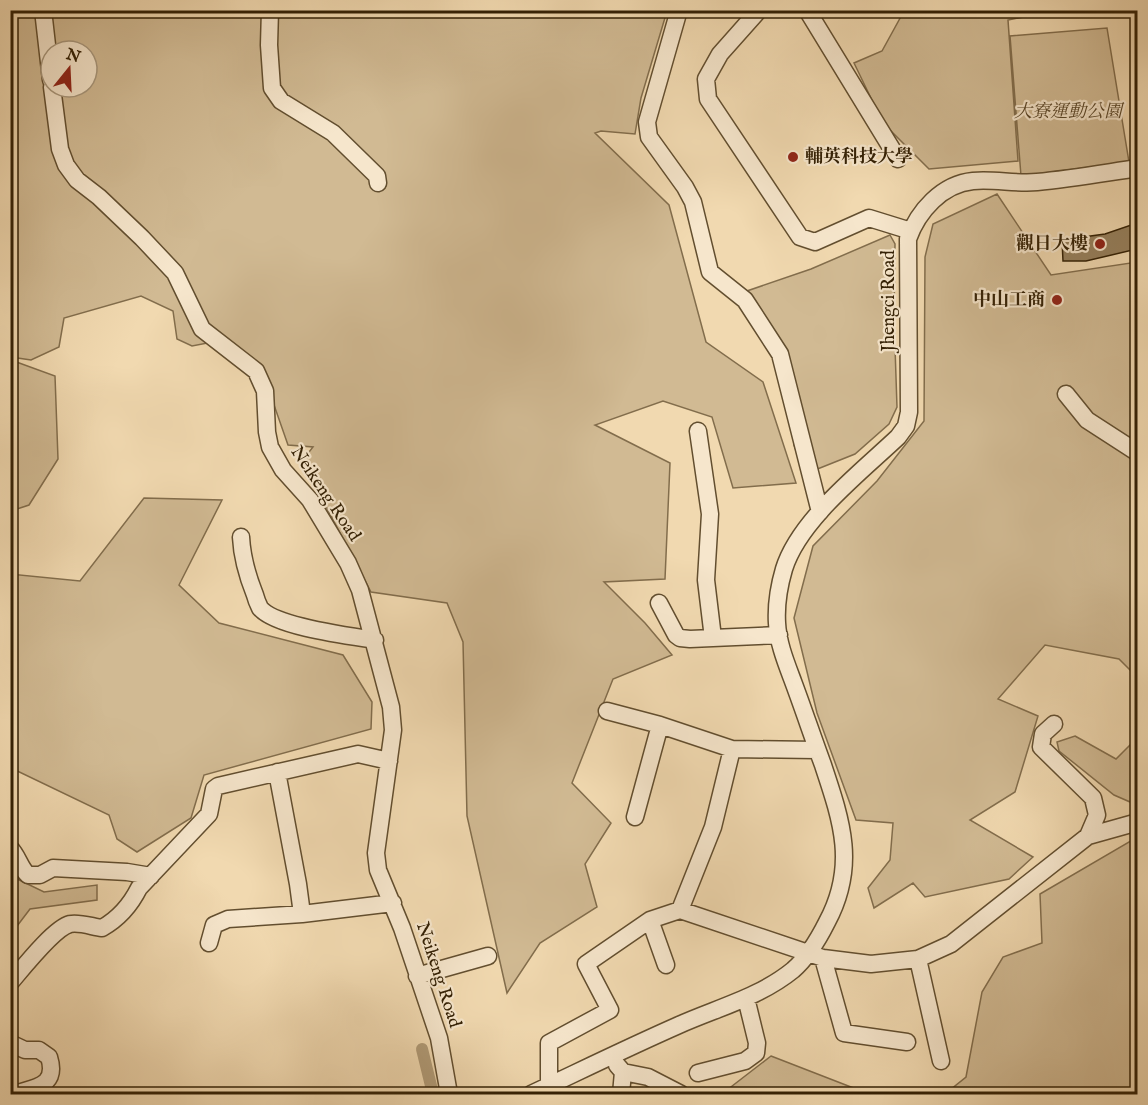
<svg xmlns="http://www.w3.org/2000/svg" width="1148" height="1105" font-family="'IM FELL English','Noto Serif TC',serif">
	<style>
		.green { fill: #d1ba93; stroke: #826d4c; stroke-width: 1.5; fill-rule: evenodd }
		.lines { fill: none; stroke-linecap: round; stroke-linejoin: round }
		.canal { stroke: #b09a76; stroke-width: 12 }
		.building { fill: #96805d; stroke: #332004; stroke-width: 1.5 }
		.minor-casing { stroke: #624e2f; stroke-width: 19 }
		.minor { stroke: #f6e6cc; stroke-width: 16 }
		.poi-dot { fill: #8f2418; stroke: #f6e6cc; stroke-width: 2 }
		.labels { text-anchor: middle; dominant-baseline: central; stroke-width: 4.5; stroke-linejoin: round; paint-order: stroke }
		.park-label { font-size: 18px; font-style: italic; fill: #5a4628; stroke: #f6e6cc }
		.poi-label { font-size: 18px; font-weight: bold; fill: #332004; stroke: #f6e6cc; text-anchor: end }
		.street-label { font-size: 18px; fill: #332004; stroke: #f6e6cc }
	</style>
	<rect width="100%" height="100%" fill="#f1d9b0"/>
	<filter id="stains"><feTurbulence type="fractalNoise" baseFrequency=".00333" numOctaves="4"/><feColorMatrix values="0 0 0 0 .2 0 0 0 0 .09 0 0 0 0 .02 0 0 0 .5 -.17"/></filter>
	<radialGradient id="worn" r=".72"><stop offset=".6" stop-color="#630" stop-opacity="0"/><stop offset="1" stop-color="#630" stop-opacity=".3"/></radialGradient>
	<path class="green" d="M10,11H667L641,98L635,134L601,131L595,133L669,205L706,342L763,382L796,483L733,488L712,417L663,401L595,425L670,463L665,579L604,582L645,623L672,655L613,679L572,783L611,823L585,864L597,907L540,943L507,993L467,816L463,642L447,603L371,592L302,461L313,447L288,445L273,402L228,339L192,346L177,339L173,311L141,296L64,318L59,347L31,360L11,357ZM51,51H87V87H51Z
		M904,11H1055L1008,20L1018,161L929,169L883,123L854,63L882,51Z
		M1107,28L1129,162L1021,176L1010,36Z
		M997,194L1051,275L1137,262L1138,426L1135,431L1138,434L1137,677L1119,659L1045,645L998,699L1038,716L1015,792L970,820L1033,857L1009,879L925,897L913,883L874,908L868,888L890,860L893,823L856,820L817,713L794,618L813,546L877,481L924,421L925,257L933,224Z
		M890,235L895,244L894,317L897,407L889,424L855,454L805,474L794,445L792,403L779,349L744,292L811,269Z
		M11,360L55,376L58,459L29,505L11,511Z
		M144,498L222,500L179,585L219,623L343,655L372,702L371,729L204,775L191,818L137,852L117,839L109,815L11,768L10,574L80,581Z
		M1075,736L1116,759L1137,738V805L1114,795L1059,751L1057,742Z
		M1134,839L1138,841L1137,1094H945L966,1077L982,992L1003,957L1042,943L1040,894Z
		M11,876L44,892L97,885V900L30,909L11,934Z
		M771,1056L869,1094H728L727,1090Z"/>
	<g class="lines">
		<path class="canal" d="M422,1049L433,1094"/>
	</g>
	<path class="building" d="M1137,223V249L1086,261H1063L1062,240L1105,234Z"/>
	<g class="lines">
		<defs>
			<path id="minor" d="M43,10L51,80
				M270,10L269,45L272,88L281,101L333,133L377,176L378,183
				M679,10L647,122L649,137L685,187L693,202L710,272L745,300L780,354L820,512
				M759,10L720,54L706,79L708,99L800,237L815,242L869,218L911,231
				M807,10L898,159
				M52,87L60,149L66,165L77,180L99,197L142,238L175,273L202,329L256,371L265,391L267,432L270,447L283,470L310,500L348,563L360,590L391,707L393,730L376,853L378,870L402,928L439,1038L449,1094
				M1066,394L1087,420L1138,453
				M698,431L710,514L706,580L713,638
				M241,537C242,558 247,575 255,595C256,599 258,604 260,608C275,627 350,636 375,640
				M659,603L676,635L680,638L690,639L779,635
				M607,711L660,725L732,749L817,750
				M277,772L298,884L302,914
				M635,817L660,725
				M1088,836L1138,822
				M10,848C18,856 20,868 28,875H40L53,868L127,872L151,876
				M680,910L823,958L871,964L918,959L951,944L1088,836L1097,815L1093,798L1041,747L1043,734L1054,724
				M650,920L666,965
				M209,943L214,925L228,919L302,914L393,903
				M823,958L844,1033L907,1042
				M918,959L941,1061
				M417,976L488,956
				M10,983C22,969 54,928 70,924C80,922 93,927 102,928C118,919 131,904 139,888L209,814L214,789L218,786L358,754L389,761
				M10,1043L25,1050H39L49,1057C58,1086 36,1087 15,1094
				M617,1065L623,1072L621,1094
				M623,1072L648,1077L681,1094
				M698,1073L745,1061L756,1053L757,1043L746,998
				M549,1086V1043L610,1010L586,964L650,920L680,910L713,827L732,749
				M531,1094C580,1071 629,1047 679,1025C717,1008 760,997 793,970C808,957 818,940 827,922C857,866 842,822 823,765C813,738 804,711 794,684C787,665 778,644 777,623C776,606 779,586 784,569C799,520 861,472 898,437L906,426L909,412L908,239C918,211 942,184 973,181C994,179 1016,184 1037,182C1071,179 1104,173 1138,168"/>
		</defs>
		<use href="#minor" class="minor-casing"/>
		<use href="#minor" class="minor"/>
	</g>
	<g class="poi-dot">
		<circle cx="793" cy="157" r="6"/>
		<circle cx="1100" cy="244" r="6"/>
		<circle cx="1057" cy="300" r="6"/>
	</g>
	<g class="labels">
		<g class="park-label">
			<text x="1068" y="112">大寮運動公園</text>
		</g>
		<g class="poi-label">
			<text x="805" y="157" text-anchor="start">輔英科技大學</text>
			<text x="1088" y="244">觀日大樓</text>
			<text x="1045" y="300">中山工商</text>
		</g>
		<g class="street-label">
			<text transform="translate(889 301) rotate(-90)">Jhengci Road</text>
			<text transform="translate(325 494) rotate(56)">Neikeng Road</text>
			<text transform="translate(438 975) rotate(72)">Neikeng Road</text>
		</g>
	</g>
	<rect width="1148" height="1105" fill="none" stroke="#f1d9b0" stroke-width="36"/>
	<rect x="12" y="12" width="1124" height="1081" fill="none" stroke="#332004" stroke-width="3"/>
	<rect x="18" y="18" width="1112" height="1069" fill="none" stroke="#332004" stroke-width="1.5"/>
	<g transform="translate(69 69) rotate(18)"><circle r="28" fill="#f6e6cc" stroke="#a8977c" stroke-width="1.5"/>
	<path d="M0-4.5L10 22L0 15L-10 22Z" fill="#8f2418"/>
	<text y="-9" font-size="16" font-weight="bold" text-anchor="middle" fill="#332004">N</text>
	</g>
	<rect width="100%" height="100%" filter="url(#stains)"/>
	<rect width="100%" height="100%" fill="url(#worn)"/>
</svg>
